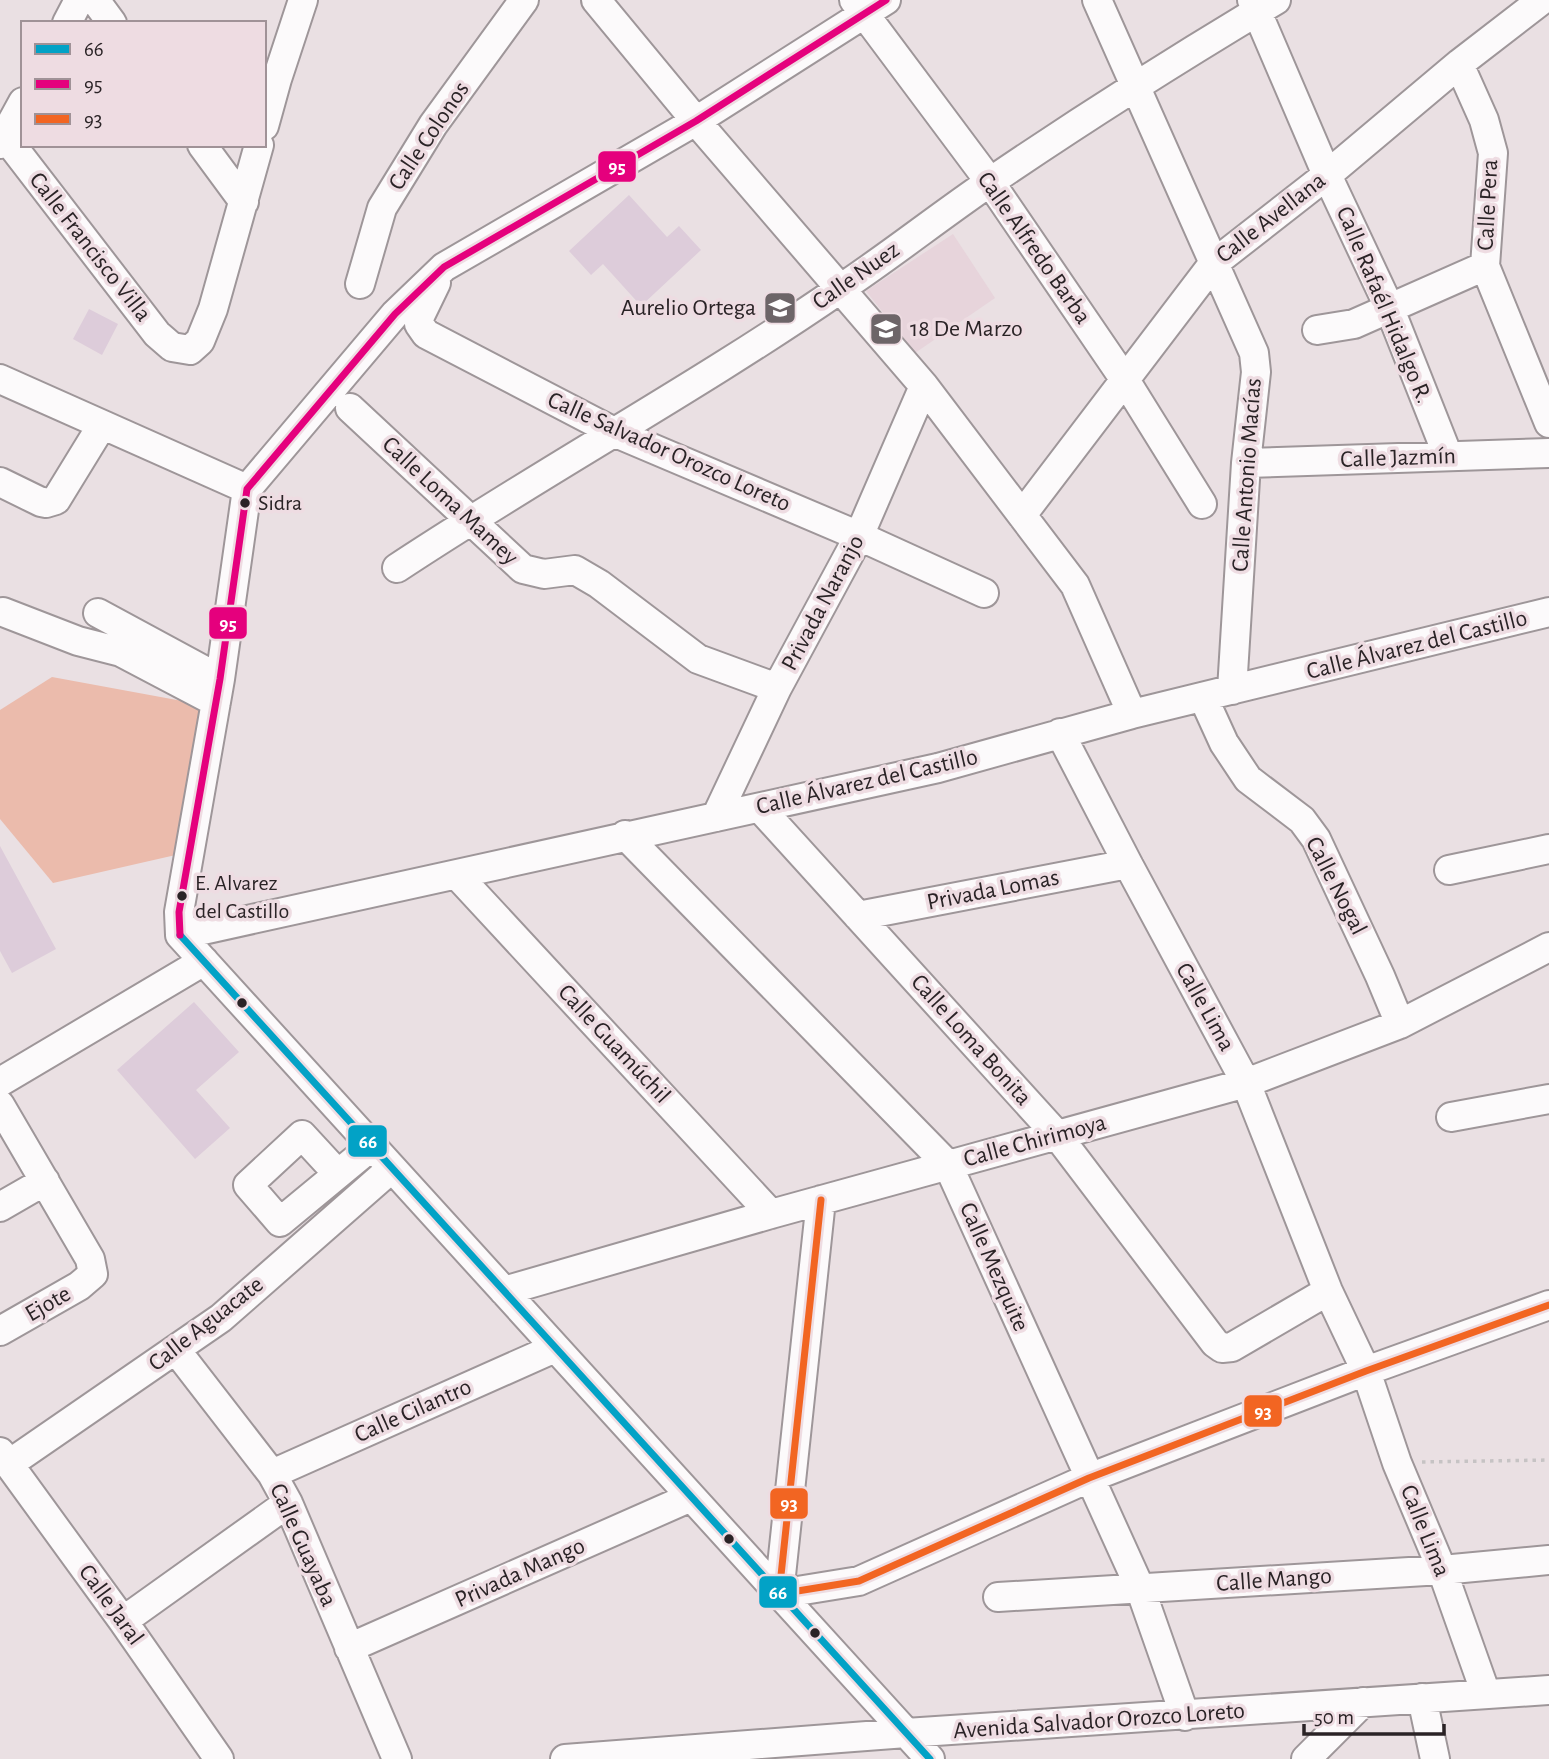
<svg xmlns="http://www.w3.org/2000/svg" width="1549" height="1759" font-family="'Alegreya Sans',sans-serif">
	<style>
		.built { fill: #e7d4db }
		.green { fill: #ebbbac }
		.building { fill: #ddccda }
		.lines { fill: none; stroke-linecap: round; stroke-linejoin: round }
		.minor-casing { stroke: #9e9699; stroke-width: 32 }
		.path { stroke: #c6c3c4; stroke-width: 3.5; stroke-dasharray: 3.5 5; stroke-linecap: butt }
		.minor { stroke: #fcfafb; stroke-width: 28 }
		.bus-1-casing { stroke: #eedce2; stroke-width: 12 }
		.bus-2-casing { stroke: #eedce2; stroke-width: 12 }
		.bus-3-casing { stroke: #eedce2; stroke-width: 12 }
		.bus-1 { stroke: #02a2c6; stroke-width: 7 }
		.bus-2 { stroke: #e5007d; stroke-width: 7 }
		.bus-3 { stroke: #f26522; stroke-width: 7 }
		.bus-dot { fill: #2a2326; stroke: #eedce2; stroke-width: 2.5 }
		.labels { text-anchor: middle; dominant-baseline: central; stroke-width: 7; stroke-linejoin: round; paint-order: stroke }
		.bus-label { font-size: 22px; fill: #2a2326; stroke: #eedce2; text-anchor: start }
		.street-label { font-size: 24px; fill: #2a2326; stroke: #eedce2 }
		.poi-label { font-size: 24px; fill: #2a2326; stroke: #eedce2; text-anchor: end }
		.line-badge { stroke: #eedce2; stroke-width: 2.5 }
		.badge-label { font-size: 19px; text-anchor: middle; font-weight: bold; fill: #fff }
	</style>
	<rect width="100%" height="100%" fill="#eae0e3"/>
	<path class="built" d="M953,234L995,298L915,353L866,291Z"/>
	<path class="green" d="M52,677L204,705L180,854L53,883L0,819V710Z"/>
	<path class="building" d="M629,195L667,237L679,226L701,250L641,306L603,264L591,275L569,251Z
		M89,309L118,324L102,355L73,339Z
		M0,846L56,949L12,973L0,951Z
		M194,1002L239,1052L196,1090L230,1128L195,1159L117,1070Z"/>
	<g class="lines">
		<defs>
			<path id="minor" d="M95,0L112,23
				M596,0L696,121L924,386L1075,585L1132,714
				M854,0L990,182L1125,380L1202,504
				M1097,0L1254,353L1256,372L1246,463L1232,690
				M1252,0L1327,175L1389,307L1448,456
				M67,23L79,0
				M1459,64L1484,120L1493,153L1485,266L1549,423
				M264,126L277,79L303,0
				M0,130L157,334L172,347L190,350L200,341L213,309L259,145
				M0,144L23,102
				M202,145L244,202
				M436,283L420,316L419,324L426,334L616,433L859,536L984,593
				M360,284L382,208L433,125L524,0
				M1317,330L1354,324L1485,266
				M0,379L247,489
				M350,408L523,569L544,574L575,570L599,584L698,659L777,688
				M1246,463L1549,453
				M0,482L41,502L46,503L56,500L102,425
				M1022,515L1213,264L1327,175L1459,64L1542,0
				M397,568C542,472 696,388 840,289C891,255 940,216 990,182C1084,118 1179,58 1276,0
				M3,612L78,641L121,652L216,702
				M98,613L220,679
				M1203,697L1224,743L1248,779L1302,820L1316,839L1380,976L1400,1024
				M1060,733L1128,864L1246,1083L1328,1291L1366,1371L1397,1463L1442,1570L1486,1694
				M760,808L1057,1135L1215,1343L1222,1348L1232,1347L1328,1291
				M716,817L777,688L859,536L924,386
				M625,835L948,1165L1140,1588L1185,1716
				M1449,870L1549,849
				M457,875L771,1214
				M858,916L1128,864
				M180,935L938,768L1132,714L1549,612
				M180,935L179,912L220,679L247,489L395,314L444,267L696,121L886,0
				M180,935L930,1759
				M0,1082L204,961
				M0,1105L90,1259L93,1274L79,1286L0,1331
				M1451,1117L1549,1099
				M338,1174L302,1135L248,1185L280,1222L372,1146
				M821,1200L779,1594L859,1581L1089,1478L1366,1371L1549,1305
				M0,1207L45,1181
				M504,1291L771,1214L1246,1083L1400,1024L1549,947
				M176,1350L272,1474L288,1503L397,1759
				M0,1452L123,1621L219,1759
				M9,1464L221,1318L392,1168
				M272,1474L555,1348
				M998,1597L1442,1570L1549,1560
				M123,1621L288,1503
				M349,1648L691,1497
				M1422,1698L1435,1759
				M565,1759L906,1733L1549,1690
				M1306,1759L1363,1702"/>
		</defs>
		<use href="#minor" class="minor-casing"/>
		<path class="path" d="M1422,1462L1549,1460"/>
		<use href="#minor" class="minor"/>
		<defs>
			<path id="bus-1" d="M180,935L930,1759"/>
			<path id="bus-2" d="M180,935L179,912L220,679L247,489L395,314L444,267L696,121L886,0"/>
			<path id="bus-3" d="M821,1200L779,1594L859,1581L1089,1478L1366,1371L1549,1305"/>
		</defs>
		<use href="#bus-1" class="bus-1-casing"/>
		<use href="#bus-2" class="bus-2-casing"/>
		<use href="#bus-3" class="bus-3-casing"/>
		<use href="#bus-1" class="bus-1"/>
		<use href="#bus-2" class="bus-2"/>
		<use href="#bus-3" class="bus-3"/>
	</g>
	<defs>
		<symbol id="school-square" viewBox="-11 -11 22 22"><rect x="-9" y="-9" width="18" height="18" rx="4" fill="#6d6568" stroke="#eedce2"/><path d="M0-5L7-2L0 1L-7-2ZM-4 1L0 2.5L4 1V4Q0 6-4 4Z" fill="#fff"/></symbol>
	</defs>
	<g fill-rule="evenodd">
		<use href="#school-square" x="761" y="289" width="38" height="38"/>
		<use href="#school-square" x="867" y="310" width="38" height="38"/>
	</g>
	<g class="bus-dot">
		<circle cx="245" cy="503" r="6"/>
		<circle cx="182" cy="896" r="6"/>
		<circle cx="242" cy="1003" r="6"/>
		<circle cx="729" cy="1539" r="6"/>
		<circle cx="815" cy="1633" r="6"/>
	</g>
	<g class="labels">
		<g class="bus-label">
			<text x="258" y="503">Sidra</text>
			<text x="195" y="883">E. Alvarez<tspan x="195" dy="28">del Castillo</tspan></text>
		</g>
		<g class="street-label">
			<text transform="translate(429 136) rotate(-56)">Calle Colonos</text>
			<text transform="translate(1488 205) rotate(-87)">Calle Pera</text>
			<text transform="translate(1271 218) rotate(-38)">Calle Avellana</text>
			<text transform="translate(90 247) rotate(52)">Calle Francisco Villa</text>
			<text transform="translate(1034 248) rotate(55)">Calle Alfredo Barba</text>
			<text transform="translate(856 276) rotate(-35)">Calle Nuez</text>
			<text transform="translate(1384 305) rotate(67)">Calle Rafaél Hidalgo R.</text>
			<text transform="translate(669 452) rotate(24)">Calle Salvador Orozco Loreto</text>
			<text transform="translate(1398 458) rotate(-2)">Calle Jazmín</text>
			<text transform="translate(1247 475) rotate(-86)">Calle Antonio Macías</text>
			<text transform="translate(450 501) rotate(43)">Calle Loma Mamey</text>
			<text transform="translate(823 603) rotate(-62)">Privada Naranjo</text>
			<text transform="translate(1417 645) rotate(-14)">Calle Álvarez del Castillo</text>
			<text transform="translate(867 782) rotate(-13)">Calle Álvarez del Castillo</text>
			<text transform="translate(1336 886) rotate(63)">Calle Nogal</text>
			<text transform="translate(993 890) rotate(-11)">Privada Lomas</text>
			<text transform="translate(1205 1007) rotate(61)">Calle Lima</text>
			<text transform="translate(971 1040) rotate(48)">Calle Loma Bonita</text>
			<text transform="translate(614 1044) rotate(47)">Calle Guamúchil</text>
			<text transform="translate(1035 1141) rotate(-15)">Calle Chirimoya</text>
			<text transform="translate(994 1267) rotate(66)">Calle Mezquite</text>
			<text transform="translate(48 1304) rotate(-30)">Ejote</text>
			<text transform="translate(206 1324) rotate(-38)">Calle Aguacate</text>
			<text transform="translate(413 1411) rotate(-24)">Calle Cilantro</text>
			<text transform="translate(1425 1531) rotate(68)">Calle Lima</text>
			<text transform="translate(303 1545) rotate(66)">Calle Guayaba</text>
			<text transform="translate(520 1573) rotate(-24)">Privada Mango</text>
			<text transform="translate(1274 1580) rotate(-4)">Calle Mango</text>
			<text transform="translate(111 1605) rotate(54)">Calle Jaral</text>
			<text transform="translate(1099 1721) rotate(-4)">Avenida Salvador Orozco Loreto</text>
		</g>
		<g class="poi-label">
			<text x="756" y="308">Aurelio Ortega</text>
			<text x="910" y="329" text-anchor="start">18 De Marzo</text>
		</g>
	</g>
	<g class="line-badge">
		<rect x="597" y="150" width="40" height="33" rx="7" fill="#e5007d"/>
		<rect x="208" y="606" width="40" height="34" rx="7" fill="#e5007d"/>
		<rect x="347" y="1124" width="41" height="34" rx="7" fill="#02a2c6"/>
		<rect x="1243" y="1394" width="40" height="34" rx="7" fill="#f26522"/>
		<rect x="769" y="1487" width="40" height="33" rx="7" fill="#f26522"/>
		<rect x="758" y="1575" width="40" height="34" rx="7" fill="#02a2c6"/>
	</g>
	<g class="badge-label">
		<text x="617" y="173">95</text>
		<text x="228" y="630">95</text>
		<text x="368" y="1148">66</text>
		<text x="1263" y="1418">93</text>
		<text x="789" y="1510">93</text>
		<text x="778" y="1599">66</text>
	</g>
	<rect x="21" y="21" width="245" height="126" fill="#eedce2" stroke="#a09297" stroke-width="2"/>
	<rect x="35" y="44" width="35" height="10" fill="#02a2c6" stroke="#a09297" stroke-width="2"/>
	<text x="84" y="56" font-size="21" fill="#2a2326">66</text>
	<rect x="35" y="79" width="35" height="10" fill="#e5007d" stroke="#a09297" stroke-width="2"/>
	<text x="84" y="91" font-size="21" fill="#2a2326">95</text>
	<rect x="35" y="114" width="35" height="10" fill="#f26522" stroke="#a09297" stroke-width="2"/>
	<text x="84" y="126" font-size="21" fill="#2a2326">93</text>
	<path d="M1304 1724v10h140v-10" fill="none" stroke="#2a2326" stroke-width="3.5"/>
	<text x="1314" y="1724" font-size="21" fill="#2a2326" stroke="#eedce2" stroke-width="5" paint-order="stroke">50 m</text>
</svg>
